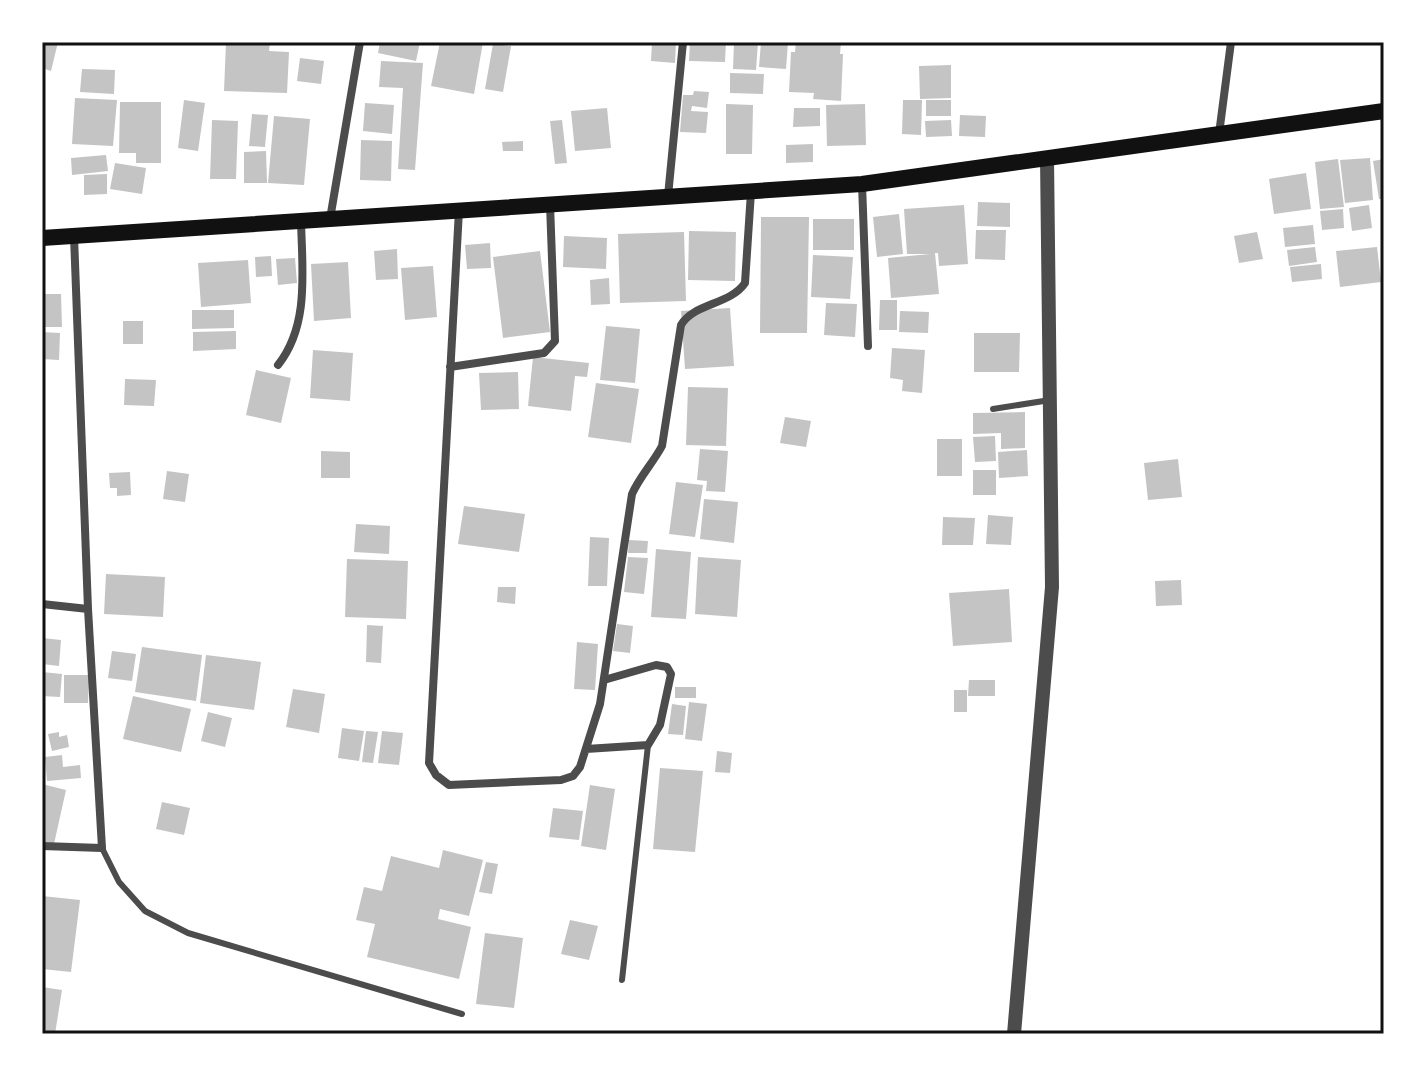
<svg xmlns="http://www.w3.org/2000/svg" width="1426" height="1076" font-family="'Roboto Condensed',sans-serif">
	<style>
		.building { fill: #c4c4c4 }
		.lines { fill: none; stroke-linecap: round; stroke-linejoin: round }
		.service { stroke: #4c4c4c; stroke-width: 6 }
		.minor { stroke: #4c4c4c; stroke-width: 8 }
		.tertiary { stroke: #4c4c4c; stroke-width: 14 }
		.secondary { stroke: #111; stroke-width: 16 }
		.neatline { fill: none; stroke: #111; stroke-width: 3 }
	</style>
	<rect width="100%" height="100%" fill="#fff"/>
	<path class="building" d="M42,42H58L51,71L42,68Z
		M226,42H270L269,51L289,52L287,93L224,91Z
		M380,42H420L416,61L378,53Z
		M440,42H483L474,94L431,86Z
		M652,42H676L675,63L651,61Z
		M690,42H726L725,62L689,61Z
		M734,42H758L756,70L733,69Z
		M761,42H788L786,69L759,67Z
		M796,42H841L840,54H843L841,101L813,99L814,93L789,92L791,52H795Z
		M493,44L511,46L503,92L485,89Z
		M300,58L324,61L321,84L297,81Z
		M381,61L423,63L415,170L398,169L403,88L379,87Z
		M951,65V98L920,99L919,66Z
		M82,69L115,70L114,94L80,92Z
		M730,73L764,74L763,94L730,93Z
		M694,91L709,92L707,108L692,106L691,111L708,112L706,133L680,132L683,95H693Z
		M75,98L117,100L113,146L72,144Z
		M184,100L205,103L198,151L178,148Z
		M903,100H922L921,135L902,134Z
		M926,100H951V116H926Z
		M120,102H161V163H136V153H119Z
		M365,103L394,105L392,134L363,131Z
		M726,104L753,105L752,154H726Z
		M865,104L866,145L827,146L826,105Z
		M607,108L611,148L575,151L571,111Z
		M794,108H820V126L793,127Z
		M252,114L268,115L265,147L249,146Z
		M960,115L986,116L985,137L959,136Z
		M274,116L310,119L304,185L268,183Z
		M212,120L238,121L236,179H210Z
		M562,120L567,163L555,164L550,121Z
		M951,120L952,136L926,137L925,121Z
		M361,140L392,141L391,181L360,180Z
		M523,141V151H503L502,142Z
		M813,144V162L786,163V145Z
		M266,151L267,183H244V152Z
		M106,155L108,171L72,175L71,158Z
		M1370,158L1373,200L1345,203L1340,160Z
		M1338,159L1344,207L1320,209L1315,162Z
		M1384,159V199H1379L1373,161Z
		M115,163L146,168L142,194L110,189Z
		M1306,173L1311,209L1274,214L1269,179Z
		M107,174V194L84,195V175Z
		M978,202L1010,203V227L977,226Z
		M964,205L968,264L939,266L938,253H935L939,294L891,298L888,258L930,254H907L904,209Z
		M1369,205L1372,228L1352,231L1349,208Z
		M1343,209L1344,228L1322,230L1320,211Z
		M899,214L903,254L877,257L873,217Z
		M761,217H809L807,333H760Z
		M813,219H854V250H813Z
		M1313,225L1315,244L1285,247L1283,228Z
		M976,230H1006L1005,260L975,259Z
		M689,231L736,232L735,281L688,280Z
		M684,232L686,301L620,303L618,234Z
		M1257,232L1263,259L1239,263L1234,236Z
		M564,236L607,238L606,269L563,267Z
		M490,243L491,268L467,269L465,245Z
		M1315,247L1317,262L1289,266L1287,250Z
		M1377,247L1381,282L1340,287L1336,251Z
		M397,249L398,279L376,280L374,251Z
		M540,251L550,332L503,338L493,257Z
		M813,255L853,257L850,299L811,297Z
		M271,256L272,276L256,277L255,257Z
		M295,258L297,283L278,285L276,259Z
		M248,260L251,303L201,307L198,263Z
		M348,262L351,318L314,321L311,264Z
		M1321,264L1322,279L1292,282L1290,267Z
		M433,266L437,317L405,320L401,268Z
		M609,278L610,304L591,305L590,280Z
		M42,294H61L62,327H42Z
		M880,300H897V330H879Z
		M826,303L857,304L855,337L824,335Z
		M730,308L734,366L685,369L681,311Z
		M192,310H234V328L192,329Z
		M900,311L929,312L928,333L899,332Z
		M123,321H143V344H123Z
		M606,326L640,329L635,383L600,380Z
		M236,331V349L193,351V332Z
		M42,332L60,333L59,360L42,359Z
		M974,333H1020L1019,372H974Z
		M892,348L925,350L922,393L902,391L903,380L890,378Z
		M313,350L353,353L350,401L310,398Z
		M533,357L589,363L587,377L575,376L571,411L528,406Z
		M256,370L291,378L281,423L246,415Z
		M518,372L519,409L481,410L479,373Z
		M125,379L156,380L154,406L124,405Z
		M596,383L639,389L631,443L588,437Z
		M688,387L728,388L726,446L686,445Z
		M1025,412V448L1001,449V433L973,434V413Z
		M785,417L811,421L806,447L780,443Z
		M995,436L996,461L975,462L973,437Z
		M937,439H962V476H937Z
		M700,449L728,451L725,492L706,491L707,481L697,480Z
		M1027,450L1028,476L999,478L998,452Z
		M321,451L350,452V478H321Z
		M1178,459L1182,497L1148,500L1144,463Z
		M973,470H996V495H973Z
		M167,471L189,474L185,502L163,499Z
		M130,472L131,495L117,496V488H110L109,473Z
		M676,482L703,485L695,537L669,534Z
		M704,499L738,502L734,543L700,539Z
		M464,506L525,514L519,552L458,544Z
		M988,515L1013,517L1011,545L986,544Z
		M943,517L975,518L973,545H942Z
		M356,524L390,526L389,554L354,552Z
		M590,537L609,538L607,586H588Z
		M629,540L648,541L647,553H628Z
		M656,549L691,552L686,619L651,617Z
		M628,557L648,558L644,594L624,592Z
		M698,557L741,560L737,617L695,614Z
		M347,559L408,561L406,619L345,617Z
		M106,574L165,577L163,617L104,614Z
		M1181,580L1182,605L1156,606L1155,581Z
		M498,587H516L515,604L497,602Z
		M1009,589L1012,642L953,646L949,593Z
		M617,624L633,626L630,653L613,651Z
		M367,625L383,626L381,663L366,662Z
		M42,638L61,640L59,666L42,664Z
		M577,642L598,644L595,690L574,689Z
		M142,647L202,655L196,701L135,692Z
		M112,651L136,654L132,681L108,678Z
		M206,655L261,662L254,710L200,703Z
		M42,672L62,674L60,697L42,696Z
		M64,675H89L88,703H64Z
		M969,680H995V696H968Z
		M675,687H696V698H675Z
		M293,689L325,694L319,733L286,727Z
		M954,690H967V712H954Z
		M133,696L191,709L181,752L123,739Z
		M689,702L707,704L702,741L685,739Z
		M672,704L686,706L683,735L668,734Z
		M208,712L232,718L225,747L201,741Z
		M342,728L364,731L359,761L338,758Z
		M366,731L378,732L373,763L362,762Z
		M382,731L403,733L399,765L378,763Z
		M59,732V737L67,735L69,747L52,751L48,734Z
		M717,751L732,753L730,773L715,772Z
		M62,755L63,767L80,765L81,778L47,781L45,757Z
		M660,768L703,771L695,852L653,849Z
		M42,784L66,790L54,844L42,841Z
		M590,785L615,789L606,850L581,846Z
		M162,802L190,808L184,835L156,829Z
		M553,808L583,811L579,840L549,837Z
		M443,850L483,860L469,916L440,909L438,919L471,927L459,979L367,957L375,924L356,920L364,887L382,891L391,856L439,868Z
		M486,862L498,864L492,894L479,892Z
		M42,896L80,900L71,972L42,969Z
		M570,920L598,926L589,960L561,954Z
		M485,933L523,938L514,1008L476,1004Z
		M42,987L62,990L55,1034L42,1033Z"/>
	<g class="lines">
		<path class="service" d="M993,409L1050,400
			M102,848L119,882L145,911L188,933L462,1014
			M622,980L648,745"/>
		<path class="minor" d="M1219,134L1231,42
			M862,184L868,346
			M668,196L683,42
			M459,210L429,763L436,775L449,785L561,780L573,776L580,767L600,704L632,494C640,476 653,463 662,446L681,325C694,303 730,305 745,283L751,192
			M330,219L360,42
			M278,365C310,325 302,269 301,220
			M450,367L544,353L555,341L550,204
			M42,604L88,609
			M586,749L648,745L660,725L671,674L667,667L656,665L604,680
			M42,846L102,848L88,609L74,236"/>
		<path class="tertiary" d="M1014,1034L1052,587L1047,158"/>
		<path class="secondary" d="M42,238L862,184L1384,111"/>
	</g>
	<rect width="1426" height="1076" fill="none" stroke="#ffffff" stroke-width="88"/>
	<rect x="44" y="44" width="1338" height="988" class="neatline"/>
</svg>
